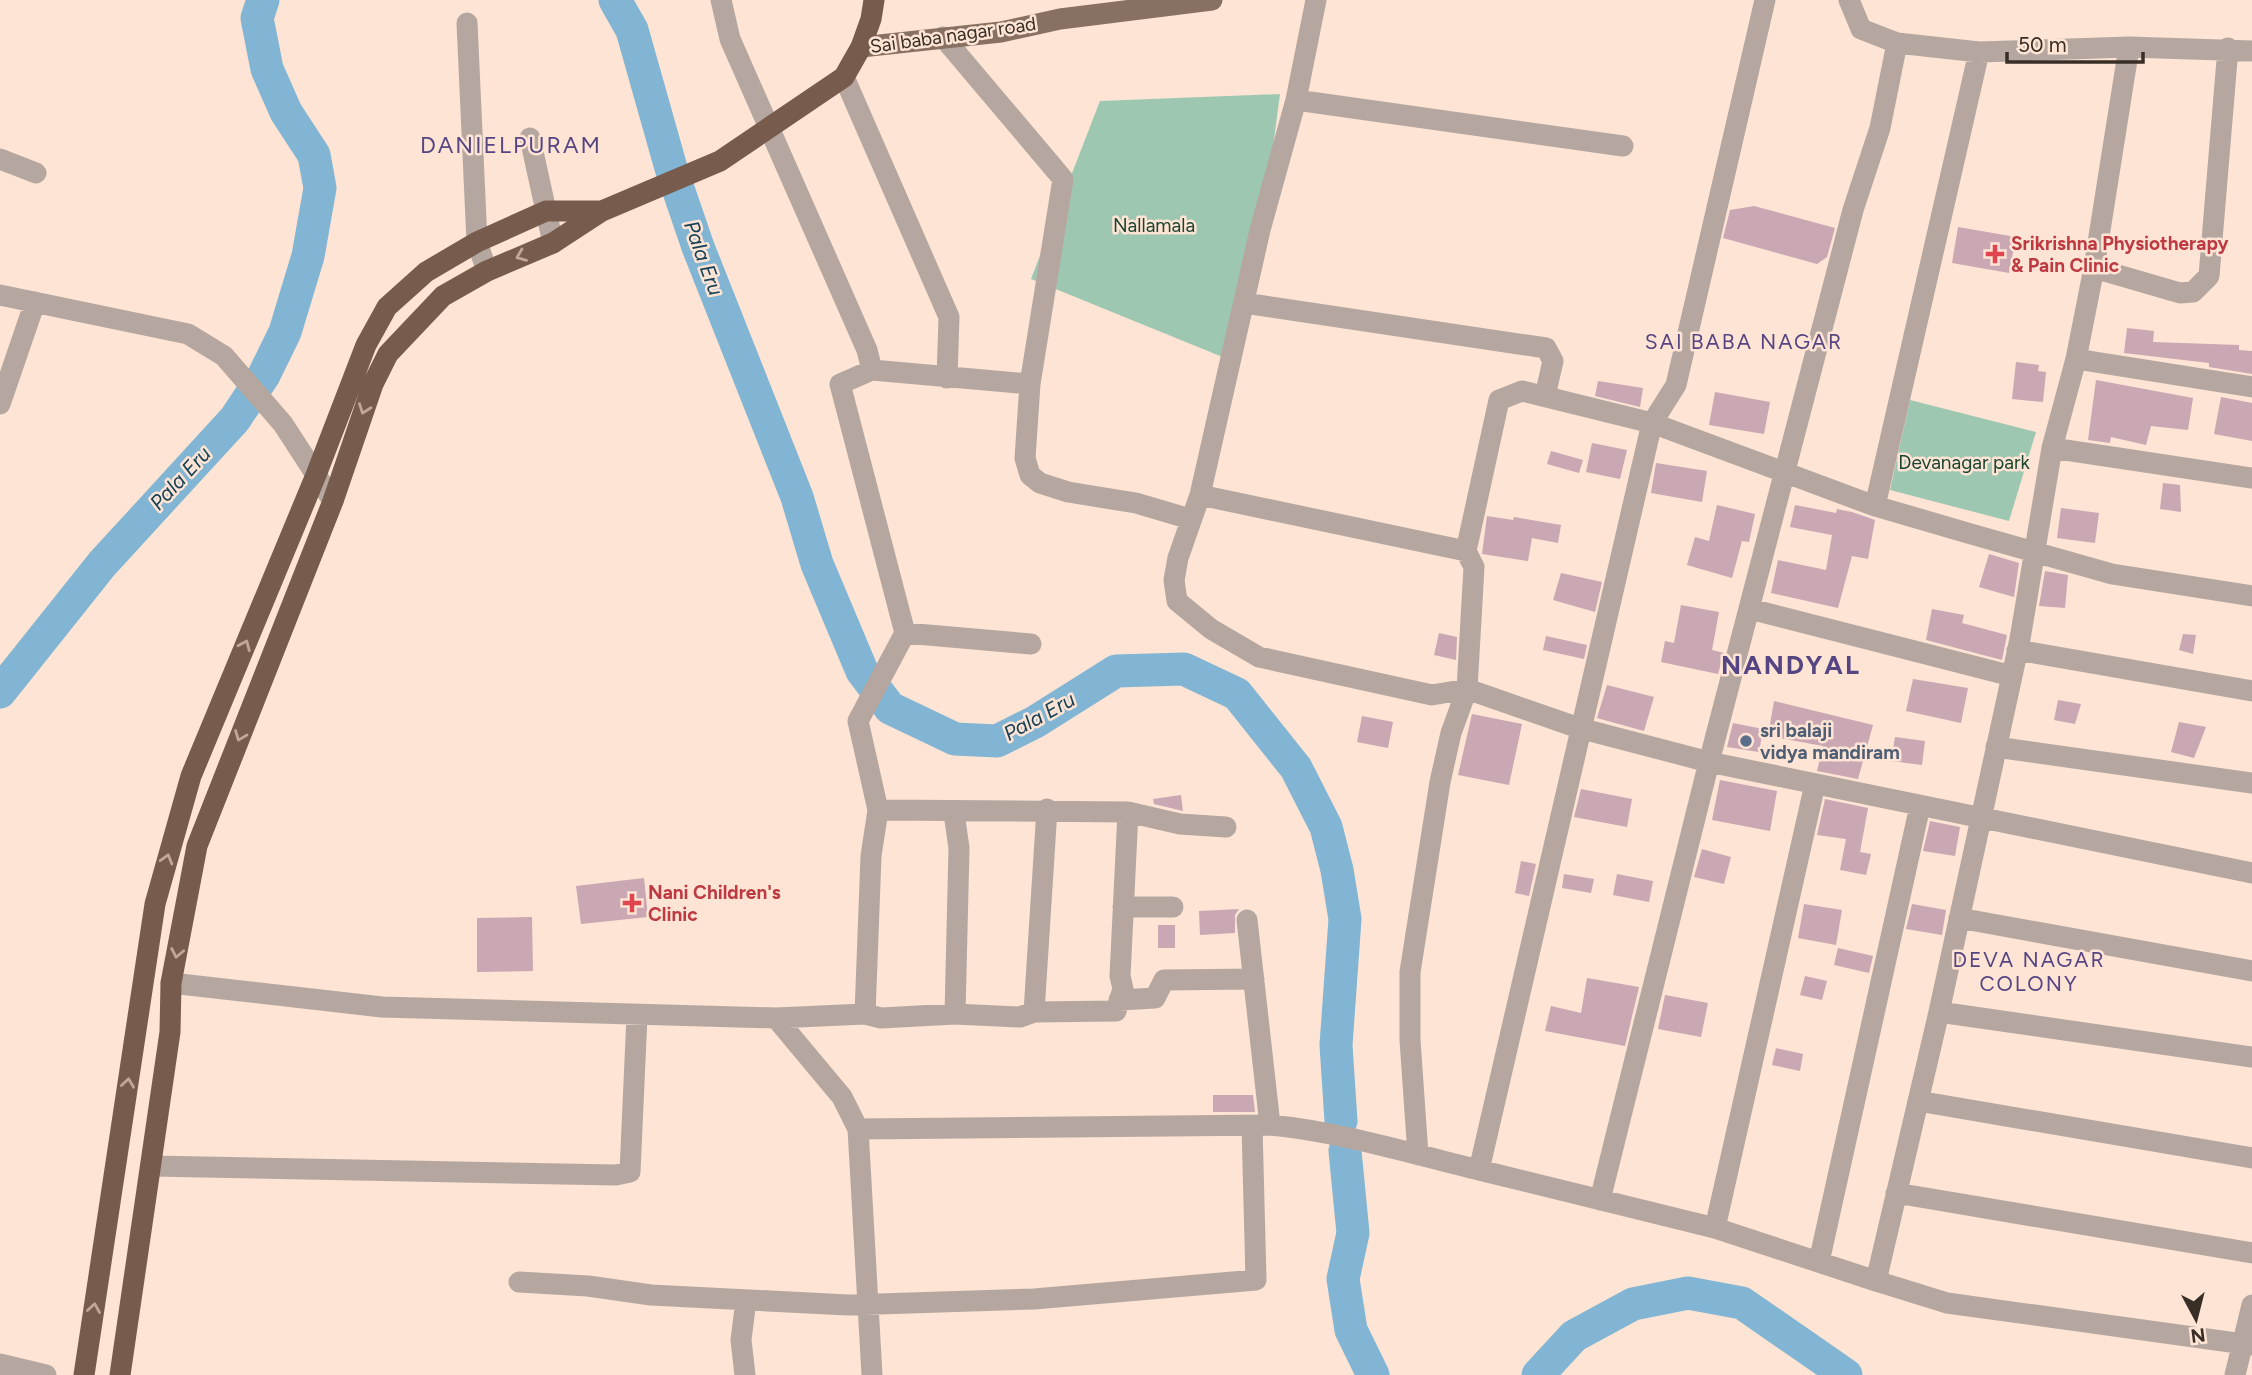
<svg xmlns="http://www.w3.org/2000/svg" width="2252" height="1375" font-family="Figtree,sans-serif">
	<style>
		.green { fill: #9ec7b1 }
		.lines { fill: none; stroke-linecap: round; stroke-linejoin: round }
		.river { stroke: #81b5d3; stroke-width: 33 }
		.building { fill: #c9a7b3 }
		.minor { stroke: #b5a7a0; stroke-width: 21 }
		.major { stroke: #887062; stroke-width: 21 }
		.highway { stroke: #775c4d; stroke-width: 21 }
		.oneway { stroke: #c1a797 }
		.health-dot { fill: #e0444e; stroke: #fde4d4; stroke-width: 2.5 }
		.service-dot { fill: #5c6f8a; stroke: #fde4d4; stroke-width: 2.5 }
		.labels { text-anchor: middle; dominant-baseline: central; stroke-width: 5; stroke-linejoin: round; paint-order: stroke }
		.street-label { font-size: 19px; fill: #392e26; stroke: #fde4d4 }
		.park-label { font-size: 19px; fill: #184430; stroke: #fde4d4 }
		.health-label { font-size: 19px; font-weight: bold; fill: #be3a42; stroke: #fde4d4; text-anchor: start }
		.service-label { font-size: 19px; font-weight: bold; fill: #4e5e75; stroke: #fde4d4; text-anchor: start }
		.water-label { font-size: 21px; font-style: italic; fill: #164157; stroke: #fde4d4 }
		.neighbourhood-label { font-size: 21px; letter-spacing: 2px; fill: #564583; stroke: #fde4d4 }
		.quarter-label { font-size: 23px; letter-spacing: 2px; fill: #564583; stroke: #fde4d4 }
		.district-label { font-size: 26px; font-weight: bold; letter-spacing: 2px; fill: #564583; stroke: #fde4d4 }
	</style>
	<rect width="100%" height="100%" fill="#fde4d4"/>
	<path class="green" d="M1280,94L1271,162L1225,358L1031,279L1100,101Z
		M1910,400L2036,432L2009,521L1890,490Z"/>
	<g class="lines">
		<path class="river" d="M615,0L632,30L671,168L698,247L797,497L817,564L862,671L890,708L955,739L997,741L1035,722L1116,671L1184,669L1237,694L1296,768L1326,827L1337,870L1345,919L1336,1045L1341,1121
			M0,692L102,564L235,419L264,375L285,332L308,256L320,188L314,155L286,112L267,69L257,18L263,0
			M1345,1151L1353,1233L1343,1279L1351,1330L1373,1375
			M1538,1375L1574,1336L1633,1304L1688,1293L1742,1303L1846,1375"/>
	</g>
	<path class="building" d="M1754,206L1835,228L1827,257L1817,264L1723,238L1730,210Z
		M1958,227L2016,237L2009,273L1952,263Z
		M2127,328L2154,331L2153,342L2239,345V350L2252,351V374L2209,367V363L2124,353Z
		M2016,362L2039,365L2038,371L2046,372L2043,402L2012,399Z
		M2096,380L2193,398L2188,430L2151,426L2146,445L2111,437L2110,443L2088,440Z
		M1598,381L1643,388L1640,407L1595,396Z
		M1715,392L1770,402L1764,434L1709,425Z
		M2221,397L2252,403V441L2214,434Z
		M1592,443L1627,450L1620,479L1586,472Z
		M1551,451L1583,460L1579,473L1547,464Z
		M1656,463L1707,471L1702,502L1651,493Z
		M2163,483L2180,485L2181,512L2160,509Z
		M1717,505L1755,514L1749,542L1742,541L1732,578L1687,565L1695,537L1709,541Z
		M1795,505L1836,513L1837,509L1852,512L1875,520L1868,559L1852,556L1838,608L1771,593L1778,560L1826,570L1832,535L1790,527Z
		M2061,508L2099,513L2095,543L2057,538Z
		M1487,516L1513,520L1514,517L1561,525L1558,543L1532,538L1528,561L1482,554Z
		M1989,554L2019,563L2014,597L1979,587Z
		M2045,571L2068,575L2065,608L2039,606Z
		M1561,573L1602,582L1595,612L1553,600Z
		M1681,605L1719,612L1712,650L1724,653L1718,674L1661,662L1665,641L1674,643Z
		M1932,609L1964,615L1962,623L2007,635L2002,660L1926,640Z
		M1439,633L1457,637L1456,660L1434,655Z
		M2183,634L2196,635L2193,654L2179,650Z
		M1546,636L1587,645L1584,659L1543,650Z
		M1913,679L1968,688L1961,723L1906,711Z
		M1607,685L1654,697L1644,731L1597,718Z
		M2058,700L2081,704L2075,724L2054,720Z
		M1774,701L1873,725L1858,779L1817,771L1823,746L1768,736Z
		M1472,714L1522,724L1509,785L1458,775Z
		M1362,716L1393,722L1388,748L1357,742Z
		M2179,722L2206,727L2194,758L2171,752Z
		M1733,723L1763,729L1759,752L1727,747Z
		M1895,737L1925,741L1922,765L1891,761Z
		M1720,780L1777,791L1770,831L1712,820Z
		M1581,789L1632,799L1627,827L1574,817Z
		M1181,795L1183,811L1154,804L1153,799Z
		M1825,799L1868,808L1860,852L1871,854L1866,875L1840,870L1846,839L1817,835Z
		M1930,821L1960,827L1955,856L1923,851Z
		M1702,849L1731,857L1724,884L1694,877Z
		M1521,861L1536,864L1529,896L1515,893Z
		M1564,874L1594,879L1591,893L1562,888Z
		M1617,874L1653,881L1649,902L1613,895Z
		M644,878L648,917L581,924L576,886Z
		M1804,904L1842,910L1836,945L1798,938Z
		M1912,904L1946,910L1942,935L1906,929Z
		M1239,909L1235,915V933L1200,935L1199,911Z
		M532,917L533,971L477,972V918Z
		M1158,925H1175V948H1158Z
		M1838,948L1873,956L1869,973L1834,965Z
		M1805,976L1827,981L1822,1000L1800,995Z
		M1587,978L1639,987L1625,1046L1545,1031L1551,1006L1581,1013Z
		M1665,995L1708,1003L1701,1037L1658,1029Z
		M1776,1048L1803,1054L1800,1071L1772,1065Z
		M1213,1095H1253L1255,1112H1213Z"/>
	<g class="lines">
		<path class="minor" d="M721,0L730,39L867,350L872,370L1030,384
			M1316,0L1296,100L1260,230L1200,495L1178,558L1174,580L1177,601L1211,629L1259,657L1432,695L1467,689L1579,728L1709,762L2252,873
			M1849,0L1861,29L1897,43L1979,52L1875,506
			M467,23L477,242L487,271
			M943,37L1063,179L1030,384L1025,458L1030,475L1040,483L1068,492L1136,503L1190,519
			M2129,47L2094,268L2076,359L2052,448L2020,639L1939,1012L2252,1057
			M1979,52L2129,47L2252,51
			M844,77L949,317L947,378
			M1296,100L1623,146
			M530,138L553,243
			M0,159L36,173
			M2094,268L2180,293L2193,292L2209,276L2228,48
			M0,295L188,334L224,356L283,424L333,501
			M1244,303L1546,348L1553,361L1545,396
			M2076,359L2252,387
			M872,370L840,384L905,633
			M0,404L35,302
			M2052,448L2252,478
			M1200,495L1466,551
			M1750,609L2012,676
			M2017,650L2252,691
			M1996,747L2252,783
			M878,810L1128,812L1180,824L1226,827
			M954,813L959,848L955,1014
			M1123,907H1173
			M1959,918L2252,971
			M1247,920L1270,1125
			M171,983L382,1007L776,1018L842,1097L858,1129L1270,1125C1341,1132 1409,1153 1479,1170L1652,423L1676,385L1765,0
			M1119,1000L1155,998L1164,980L1254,979
			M1034,1012L1047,809
			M1939,1012L1876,1281L1947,1303L2252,1345
			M865,1014L871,856L878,810L858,721L905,633L1031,644
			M776,1018L865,1014L881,1018L955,1014L1020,1017L1034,1012L1116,1011L1123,989L1120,976L1128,812
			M1918,1101L2252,1158
			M858,1129L872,1375
			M1418,1155L1410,1040V972L1440,782L1451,733L1467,689L1474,567L1466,551L1499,400L1522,391L1652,423L1875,506L1971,534L2112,574L2252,596
			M151,1166L616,1175L630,1172L637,1016
			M1479,1170L1715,1228L1876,1281
			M1896,1193L2252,1253
			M1600,1200L1709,762L1853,210L1880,128L1897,43
			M1715,1228L1815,784
			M1819,1262L1920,806
			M519,1282L588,1286L651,1295L848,1305L1034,1299L1256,1280L1252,1126
			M0,1364L46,1375
			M745,1375L741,1340L746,1300
			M2235,1375L2252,1305"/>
		<path class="major" d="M861,47L1001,32L1060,19L1212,0"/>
		<path class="highway" d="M84,1375L155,904L191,776L316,475L366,345L387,307L426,272L477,242L546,211H602
			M120,1375L170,1032L171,983L197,846L333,501L373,384L388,354L443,296L487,271L553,243L602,211L720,161L844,77L861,47L871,19L874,0"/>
	</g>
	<defs><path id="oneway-chevron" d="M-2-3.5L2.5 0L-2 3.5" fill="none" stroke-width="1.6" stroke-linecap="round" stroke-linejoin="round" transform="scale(1.75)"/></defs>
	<g class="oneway">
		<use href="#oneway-chevron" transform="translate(521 256) rotate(158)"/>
		<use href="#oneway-chevron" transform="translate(364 409) rotate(110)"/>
		<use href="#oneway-chevron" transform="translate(245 645) rotate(-67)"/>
		<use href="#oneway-chevron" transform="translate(240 736) rotate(111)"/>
		<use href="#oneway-chevron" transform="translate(167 859) rotate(-74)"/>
		<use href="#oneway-chevron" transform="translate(177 953) rotate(101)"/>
		<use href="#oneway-chevron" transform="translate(128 1083) rotate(-82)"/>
		<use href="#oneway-chevron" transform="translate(94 1308) rotate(-81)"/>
	</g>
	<g class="health-dot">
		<path d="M1991.5 243.5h7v7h7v7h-7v7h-7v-7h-7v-7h7z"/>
		<path d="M628.5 892.5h7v7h7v7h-7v7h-7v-7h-7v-7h7z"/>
	</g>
	<circle class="service-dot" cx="1746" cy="741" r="7"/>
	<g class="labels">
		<g class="street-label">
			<text transform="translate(953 35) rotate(-8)">Sai baba nagar road</text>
		</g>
		<g class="park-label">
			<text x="1154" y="225">Nallamala</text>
			<text x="1964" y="462">Devanagar park</text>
		</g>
		<g class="health-label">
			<text x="2011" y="243">Srikrishna Physiotherapy<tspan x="2011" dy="22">&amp; Pain Clinic</tspan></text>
			<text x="648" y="892">Nani Children's<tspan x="648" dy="22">Clinic</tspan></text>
		</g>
		<g class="service-label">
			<text x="1760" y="730">sri balaji<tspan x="1760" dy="22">vidya mandiram</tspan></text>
		</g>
		<g class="water-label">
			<text transform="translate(704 258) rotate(70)">Pala Eru</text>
			<text transform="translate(180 478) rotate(-47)">Pala Eru</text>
			<text transform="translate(1039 716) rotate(-29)">Pala Eru</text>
		</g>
		<g class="neighbourhood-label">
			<text x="1744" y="341">SAI BABA NAGAR</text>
			<text x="2029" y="959">DEVA NAGAR<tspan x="2029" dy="24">COLONY</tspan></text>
		</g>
		<g class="quarter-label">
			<text x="511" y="145">DANIELPURAM</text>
		</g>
		<g class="district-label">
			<text x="1791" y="665">NANDYAL</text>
		</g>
	</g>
	<g transform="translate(2196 1319) rotate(173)" stroke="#fde4d4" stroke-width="5" paint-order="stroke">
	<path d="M0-5L12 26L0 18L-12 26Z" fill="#392e26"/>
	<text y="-10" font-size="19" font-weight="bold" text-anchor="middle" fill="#392e26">N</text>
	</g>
	<path d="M2007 52v10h136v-10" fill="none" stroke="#392e26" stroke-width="3.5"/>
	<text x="2018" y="52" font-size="21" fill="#392e26" stroke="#fde4d4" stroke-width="5" paint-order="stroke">50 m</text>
</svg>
